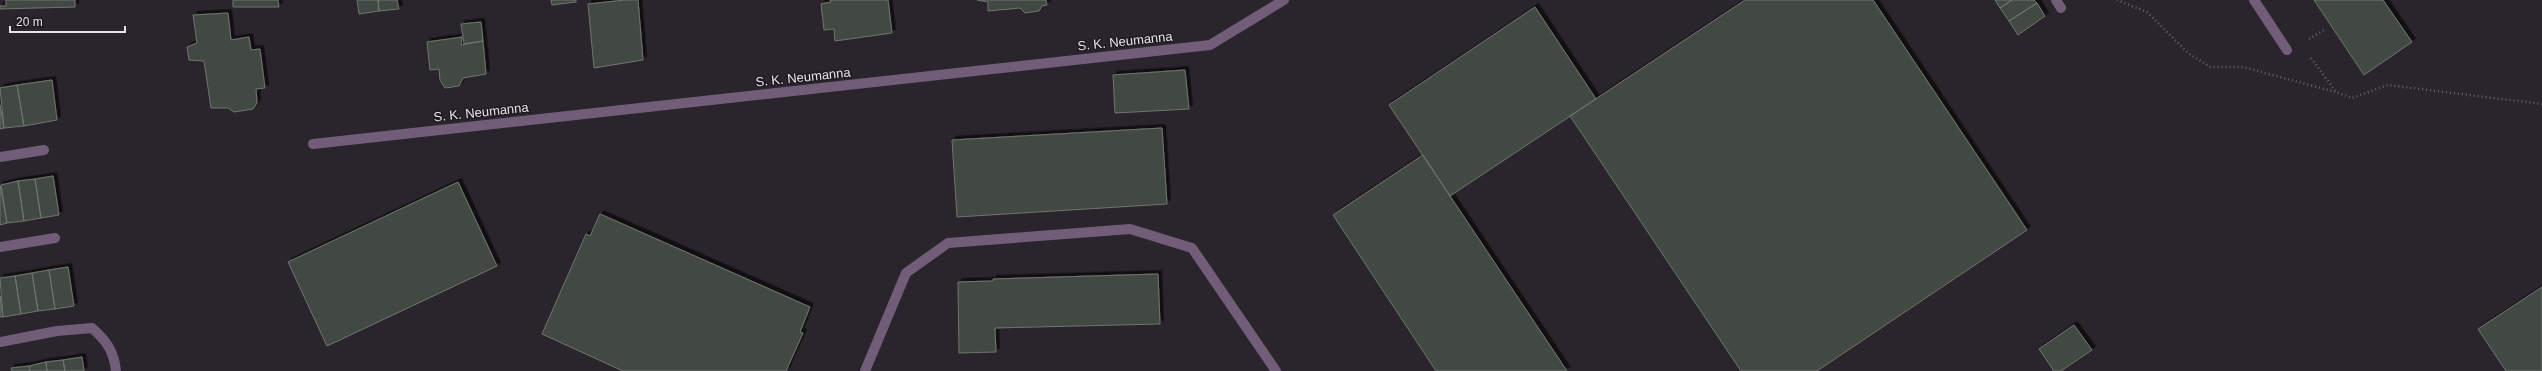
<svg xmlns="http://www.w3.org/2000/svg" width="2542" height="371" font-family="Helvetica,sans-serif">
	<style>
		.building { fill: #424942; stroke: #6f766f; filter: url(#shadow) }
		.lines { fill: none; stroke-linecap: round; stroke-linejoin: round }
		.path { stroke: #666268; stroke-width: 2.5; stroke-dasharray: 1 3; stroke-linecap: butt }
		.minor { stroke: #725d79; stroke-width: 10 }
		.labels { text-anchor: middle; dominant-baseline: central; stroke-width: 3; stroke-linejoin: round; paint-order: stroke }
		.street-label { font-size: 13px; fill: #e6e3e7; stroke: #201b22 }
	</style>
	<defs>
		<filter id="shadow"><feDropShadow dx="3.5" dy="-3.5" stdDeviation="0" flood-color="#0009"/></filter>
	</defs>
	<rect width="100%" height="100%" fill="#2a252c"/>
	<path class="building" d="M6,0H75V7L0,9V6H6Z
		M233,0H278L279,7H233Z
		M357,0H378L379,11L359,14Z
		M378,0H397L399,9L379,11Z
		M551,0H576V2L552,5Z
		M625,0H638L643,60L594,68L588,4Z
		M830,0H888L892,33L835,41L834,29L824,30L821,4L831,2Z
		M1046,0L1047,5L1042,6L1039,11L1025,13L1020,8L988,11V2L977,0Z
		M1745,0H1873L2027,230L1817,371H1741L1570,116Z
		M1995,0H2012L2000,8Z
		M2012,0H2034L2037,3L2009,21L2000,8Z
		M2314,0H2383L2412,42L2364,75Z
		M2037,3L2045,16L2018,35L2009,21Z
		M1535,7L1596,99L1450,196L1389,105Z
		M228,13L231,40L249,37L251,50L260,49L265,88L256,89L257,103L253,109L234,112L228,108H211L204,61L189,60L187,47L197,43L193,15Z
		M481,22L483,41L464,44L461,24Z
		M462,37L461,45L483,41L486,74L463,78L459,86L445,88L440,80L439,69L430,70L427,42Z
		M1185,70L1189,109L1115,113L1113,75Z
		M52,80L57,120L24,126L17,85Z
		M17,85L24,126L4,128L0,88Z
		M0,105L4,128L0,129Z
		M1162,128L1167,204L957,217L952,140Z
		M1423,155L1450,196L1567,371H1436L1333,215Z
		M53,176L59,215L41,218L35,179Z
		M35,179L41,218L24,221L18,181Z
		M18,181L24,221L7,223L1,185Z
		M458,182L497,266L327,346L288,262Z
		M0,185L7,223L0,225Z
		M600,214L810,307L800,332L803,333L786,371H623L542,334L586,234L590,236Z
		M68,267L74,306L55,309L49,270Z
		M49,270L55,309L38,311L32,273Z
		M32,273L38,311L21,314L15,276Z
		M1158,274L1160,324L995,328L996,352L959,353L958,282L993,281V279Z
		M15,276L21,314L3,317L0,278Z
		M2542,287V371H2506L2478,329Z
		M0,296L3,317H0Z
		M2074,325L2092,350L2061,371H2054L2039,349Z
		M82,357L84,371H65L63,360Z
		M63,360L65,371H47L46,362Z
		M46,362L47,371H30L29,366Z
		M29,366L30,371H12L11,368Z"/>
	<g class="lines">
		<path class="path" d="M2117,0L2147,12L2188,53L2210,67H2243L2335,92
			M2309,39L2324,30
			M2311,58L2336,92L2352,98L2388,85L2542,104"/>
		<path class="minor" d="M2056,0L2061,8
			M2254,0L2287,50
			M313,144L1210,45L1284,0
			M0,157L44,150
			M0,247L55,238
			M0,342L57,331L92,328C107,341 114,352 116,371
			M865,371L906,273L948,243L1130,229L1192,248L1276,371"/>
	</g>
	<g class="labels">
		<g class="street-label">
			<text transform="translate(1125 41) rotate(-6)">S. K. Neumanna</text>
			<text transform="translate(803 77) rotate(-6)">S. K. Neumanna</text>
			<text transform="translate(481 112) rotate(-6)">S. K. Neumanna</text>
		</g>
	</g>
	<path d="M10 26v6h115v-6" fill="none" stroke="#e6e3e7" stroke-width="2"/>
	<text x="16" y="26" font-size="12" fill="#e6e3e7" stroke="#201b22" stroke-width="3" paint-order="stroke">20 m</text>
</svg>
